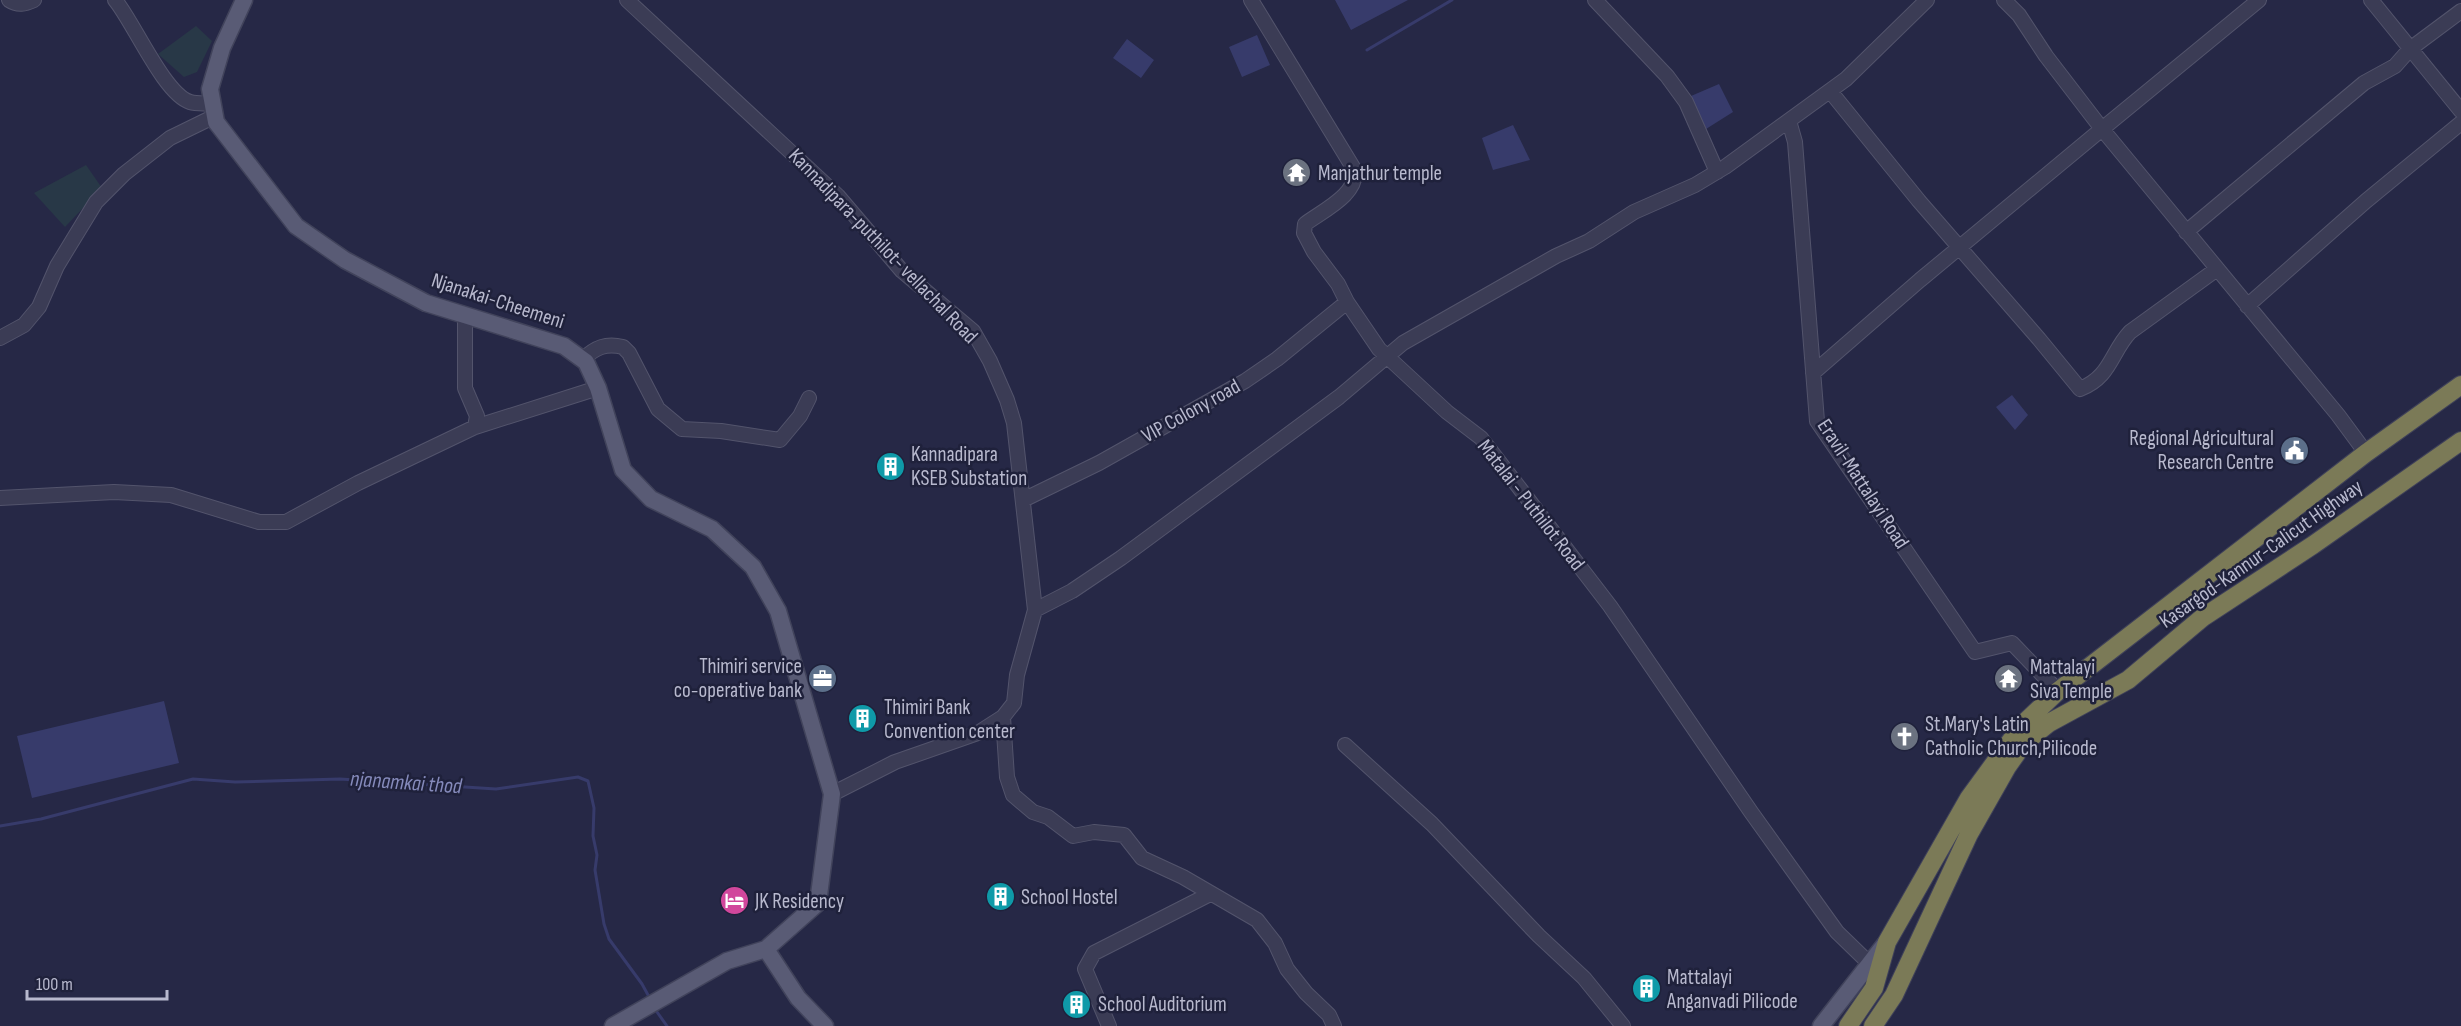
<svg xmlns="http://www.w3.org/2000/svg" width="2461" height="1026" font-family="'Sofia Sans Condensed',sans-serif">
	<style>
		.green { fill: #283847 }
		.water { fill: #373b6b }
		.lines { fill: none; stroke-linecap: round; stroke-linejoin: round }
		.stream { stroke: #373b6b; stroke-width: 3 }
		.minor-casing { stroke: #53546c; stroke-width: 16 }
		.major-casing { stroke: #41435b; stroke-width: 19 }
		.highway-casing { stroke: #3f4159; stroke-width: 20 }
		.minor { stroke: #3b3c55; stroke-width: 14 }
		.major { stroke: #595b75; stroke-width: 16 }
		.highway { stroke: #7b7a57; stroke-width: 18 }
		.labels { text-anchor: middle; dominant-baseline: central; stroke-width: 5; stroke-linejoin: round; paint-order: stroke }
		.poi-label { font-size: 21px; fill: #b8b9ce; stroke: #1f213b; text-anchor: start }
		.street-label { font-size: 21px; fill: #b8b9ce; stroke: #1f213b }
		.water-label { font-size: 22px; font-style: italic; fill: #858abb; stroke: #1f213b }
	</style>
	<rect width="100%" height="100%" fill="#262846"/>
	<path class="green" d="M196,26L212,41L197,72L184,77L158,54Z
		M86,165L102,188L65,227L34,193Z"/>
	<path class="water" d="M1335,0H1408L1351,30Z
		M1257,35L1270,65L1242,77L1229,47Z
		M1127,39L1154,60L1141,78L1113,58Z
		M1719,84L1733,112L1706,129L1691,96Z
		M1513,125L1530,160L1493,170L1482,138Z
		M2012,395L2028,415L2015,430L1996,407Z
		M164,701L179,763L32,798L17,736Z"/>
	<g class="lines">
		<path class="stream" d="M1367,50L1452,0
			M0,826L41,819L193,779L235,782L340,779L496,789L578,777L588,781L594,808L593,836L597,855L595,870L604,924L609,939L642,984L648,995
			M657,1012L667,1026"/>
		<defs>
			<path id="minor" d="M9,0C18,6 25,4 34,0
				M115,0C133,21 164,94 190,102C197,104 206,103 213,104
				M627,0L838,196L902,271L973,331L990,361L1007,400L1014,423L1035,610L1017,675L1014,703L1003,717L978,733L895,762L832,794
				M1251,0L1354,169C1360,194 1322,211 1305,224L1304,233L1314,252L1338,284L1347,302L1379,349L1447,412L1481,438L1610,606L1751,812L1837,932L1870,964
				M1595,0L1667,76L1686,102L1717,172
				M2259,0L2102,129L2338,415L2366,453
				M2371,0L2461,111
				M1830,91L1919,201L2039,339L2080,389C2111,377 2111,352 2130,332L2217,269
				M1789,121L1795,142L1817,421L1975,652L2012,643L2058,691
				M2186,232L2364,83L2395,66L2410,49L2461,11
				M2247,306L2366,201L2461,123
				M0,338L24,325L39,307L57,266L96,202L124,174L170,138L215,116
				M583,359C596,347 606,343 623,347L629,353L658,409L682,429L721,431L780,440L800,416L809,398
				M1813,373L1920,280L2102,129L2046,56L2019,15L2004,0
				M475,427L598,388
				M0,498L114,492L171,495L259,522H286L358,483L475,427L477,416L465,388V315
				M1023,500L1099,463L1245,381L1277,359L1347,302
				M1035,610L1072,591L1121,558L1339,397L1403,343L1556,256L1589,241L1634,212L1695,185L1725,167L1846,79L1927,0
				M1003,717L1007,777L1013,795L1033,812L1048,817L1073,836L1094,832L1124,835L1142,858L1183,877L1257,920L1275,943L1287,969L1306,993L1329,1015L1334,1026
				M1345,745L1432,824L1539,936L1584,978L1623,1026
				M1109,1026L1085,969L1094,953L1210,894"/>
			<path id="major" d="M244,0L222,48L210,89L216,122L296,226L345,260L426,303L564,346L586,362L598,388L623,470L651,499L712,529L753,567L778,611L832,794L818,903L766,949L727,961L613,1026
				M766,949L798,998L825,1026
				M1821,1026L1885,944"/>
			<path id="highway" d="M1848,1026L1874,988L1887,942L1969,798L2023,724L2058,691L2366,453L2461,385
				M1873,1026L1894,995L1969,834L2007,767L2024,743L2049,723L2128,680L2202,618L2313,545L2461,441"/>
		</defs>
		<use href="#minor" class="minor-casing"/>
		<use href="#major" class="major-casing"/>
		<use href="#highway" class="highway-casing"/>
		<use href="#minor" class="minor"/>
		<use href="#major" class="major"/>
		<use href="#highway" class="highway"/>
	</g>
	<defs>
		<symbol id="temple-disc" viewBox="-11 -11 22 22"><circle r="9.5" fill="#6b7280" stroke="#1f213b"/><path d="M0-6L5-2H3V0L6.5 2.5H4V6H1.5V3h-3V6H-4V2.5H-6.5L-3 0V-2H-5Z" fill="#fff"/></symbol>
		<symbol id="civic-disc" viewBox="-11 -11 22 22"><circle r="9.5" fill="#5c6f8a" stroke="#1f213b"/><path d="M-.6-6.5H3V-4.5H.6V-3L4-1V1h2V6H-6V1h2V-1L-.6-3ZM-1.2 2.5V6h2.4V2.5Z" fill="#fff"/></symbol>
		<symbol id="building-disc" viewBox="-11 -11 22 22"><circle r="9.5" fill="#0f9aa8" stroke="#1f213b"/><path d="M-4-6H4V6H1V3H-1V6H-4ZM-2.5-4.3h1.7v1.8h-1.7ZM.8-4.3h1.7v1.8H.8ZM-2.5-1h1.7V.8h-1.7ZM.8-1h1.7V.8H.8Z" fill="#fff"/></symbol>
		<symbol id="office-disc" viewBox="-11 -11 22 22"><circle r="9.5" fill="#5c6f8a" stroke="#1f213b"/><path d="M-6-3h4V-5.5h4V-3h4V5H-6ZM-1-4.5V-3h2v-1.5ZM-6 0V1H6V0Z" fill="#fff"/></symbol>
		<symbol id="church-disc" viewBox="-11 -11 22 22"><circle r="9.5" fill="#6b7280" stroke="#1f213b"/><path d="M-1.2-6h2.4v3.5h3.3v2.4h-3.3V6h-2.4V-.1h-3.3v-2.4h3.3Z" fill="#fff"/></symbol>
		<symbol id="hotel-disc" viewBox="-11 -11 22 22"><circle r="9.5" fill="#d1479c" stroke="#1f213b"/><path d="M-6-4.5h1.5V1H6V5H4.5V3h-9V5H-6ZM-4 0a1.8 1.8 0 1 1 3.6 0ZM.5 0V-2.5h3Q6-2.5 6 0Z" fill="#fff"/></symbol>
	</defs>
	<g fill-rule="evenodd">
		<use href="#temple-disc" x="1280" y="156" width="33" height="33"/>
		<use href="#civic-disc" x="2278" y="434" width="33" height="33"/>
		<use href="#building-disc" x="874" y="450" width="33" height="33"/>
		<use href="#office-disc" x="806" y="662" width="33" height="33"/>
		<use href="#temple-disc" x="1992" y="662" width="33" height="33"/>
		<use href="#building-disc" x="846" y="702" width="33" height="33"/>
		<use href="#church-disc" x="1888" y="720" width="33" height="33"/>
		<use href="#building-disc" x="984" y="880" width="33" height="33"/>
		<use href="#hotel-disc" x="718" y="884" width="33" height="33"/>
		<use href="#building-disc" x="1630" y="972" width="33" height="33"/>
		<use href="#building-disc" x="1060" y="988" width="33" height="33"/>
	</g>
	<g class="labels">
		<g class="poi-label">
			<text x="1318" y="173">Manjathur temple</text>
			<text x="2274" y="438" text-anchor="end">Regional Agricultural<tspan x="2274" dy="24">Research Centre</tspan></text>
			<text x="911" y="454">Kannadipara<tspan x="911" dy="24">KSEB Substation</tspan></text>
			<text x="802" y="666" text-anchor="end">Thimiri service<tspan x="802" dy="24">co-operative bank</tspan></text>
			<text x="2030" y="667">Mattalayi<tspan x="2030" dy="24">Siva Temple</tspan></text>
			<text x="884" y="707">Thimiri Bank<tspan x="884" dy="24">Convention center</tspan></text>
			<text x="1925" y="724">St.Mary's Latin<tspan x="1925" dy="24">Catholic Church,Pilicode</tspan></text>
			<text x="1021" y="897">School Hostel</text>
			<text x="755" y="901">JK Residency</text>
			<text x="1667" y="977">Mattalayi<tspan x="1667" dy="24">Anganvadi Pilicode</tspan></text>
			<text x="1098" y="1004">School Auditorium</text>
		</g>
		<g class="street-label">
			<text transform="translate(883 246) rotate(46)">Kannadipara-puthilot- vellachal Road</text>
			<text transform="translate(498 301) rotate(18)">Njanakai-Cheemeni</text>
			<text transform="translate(1191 411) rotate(-29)">VIP Colony road</text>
			<text transform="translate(1863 484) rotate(57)">Eravil-Mattalayi Road</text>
			<text transform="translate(1531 505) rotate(52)">Matalai - Puthilot Road</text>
			<text transform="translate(2261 554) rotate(-35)">Kasargod-Kannur-Calicut Highway</text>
		</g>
		<g class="water-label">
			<text transform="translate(406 783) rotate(4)">njanamkai thod</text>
		</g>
	</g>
	<path d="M27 990v9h140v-9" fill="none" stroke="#b8b9ce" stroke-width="3"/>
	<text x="36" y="990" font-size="18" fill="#b8b9ce" stroke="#1f213b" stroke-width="4.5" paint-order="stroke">100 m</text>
</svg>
